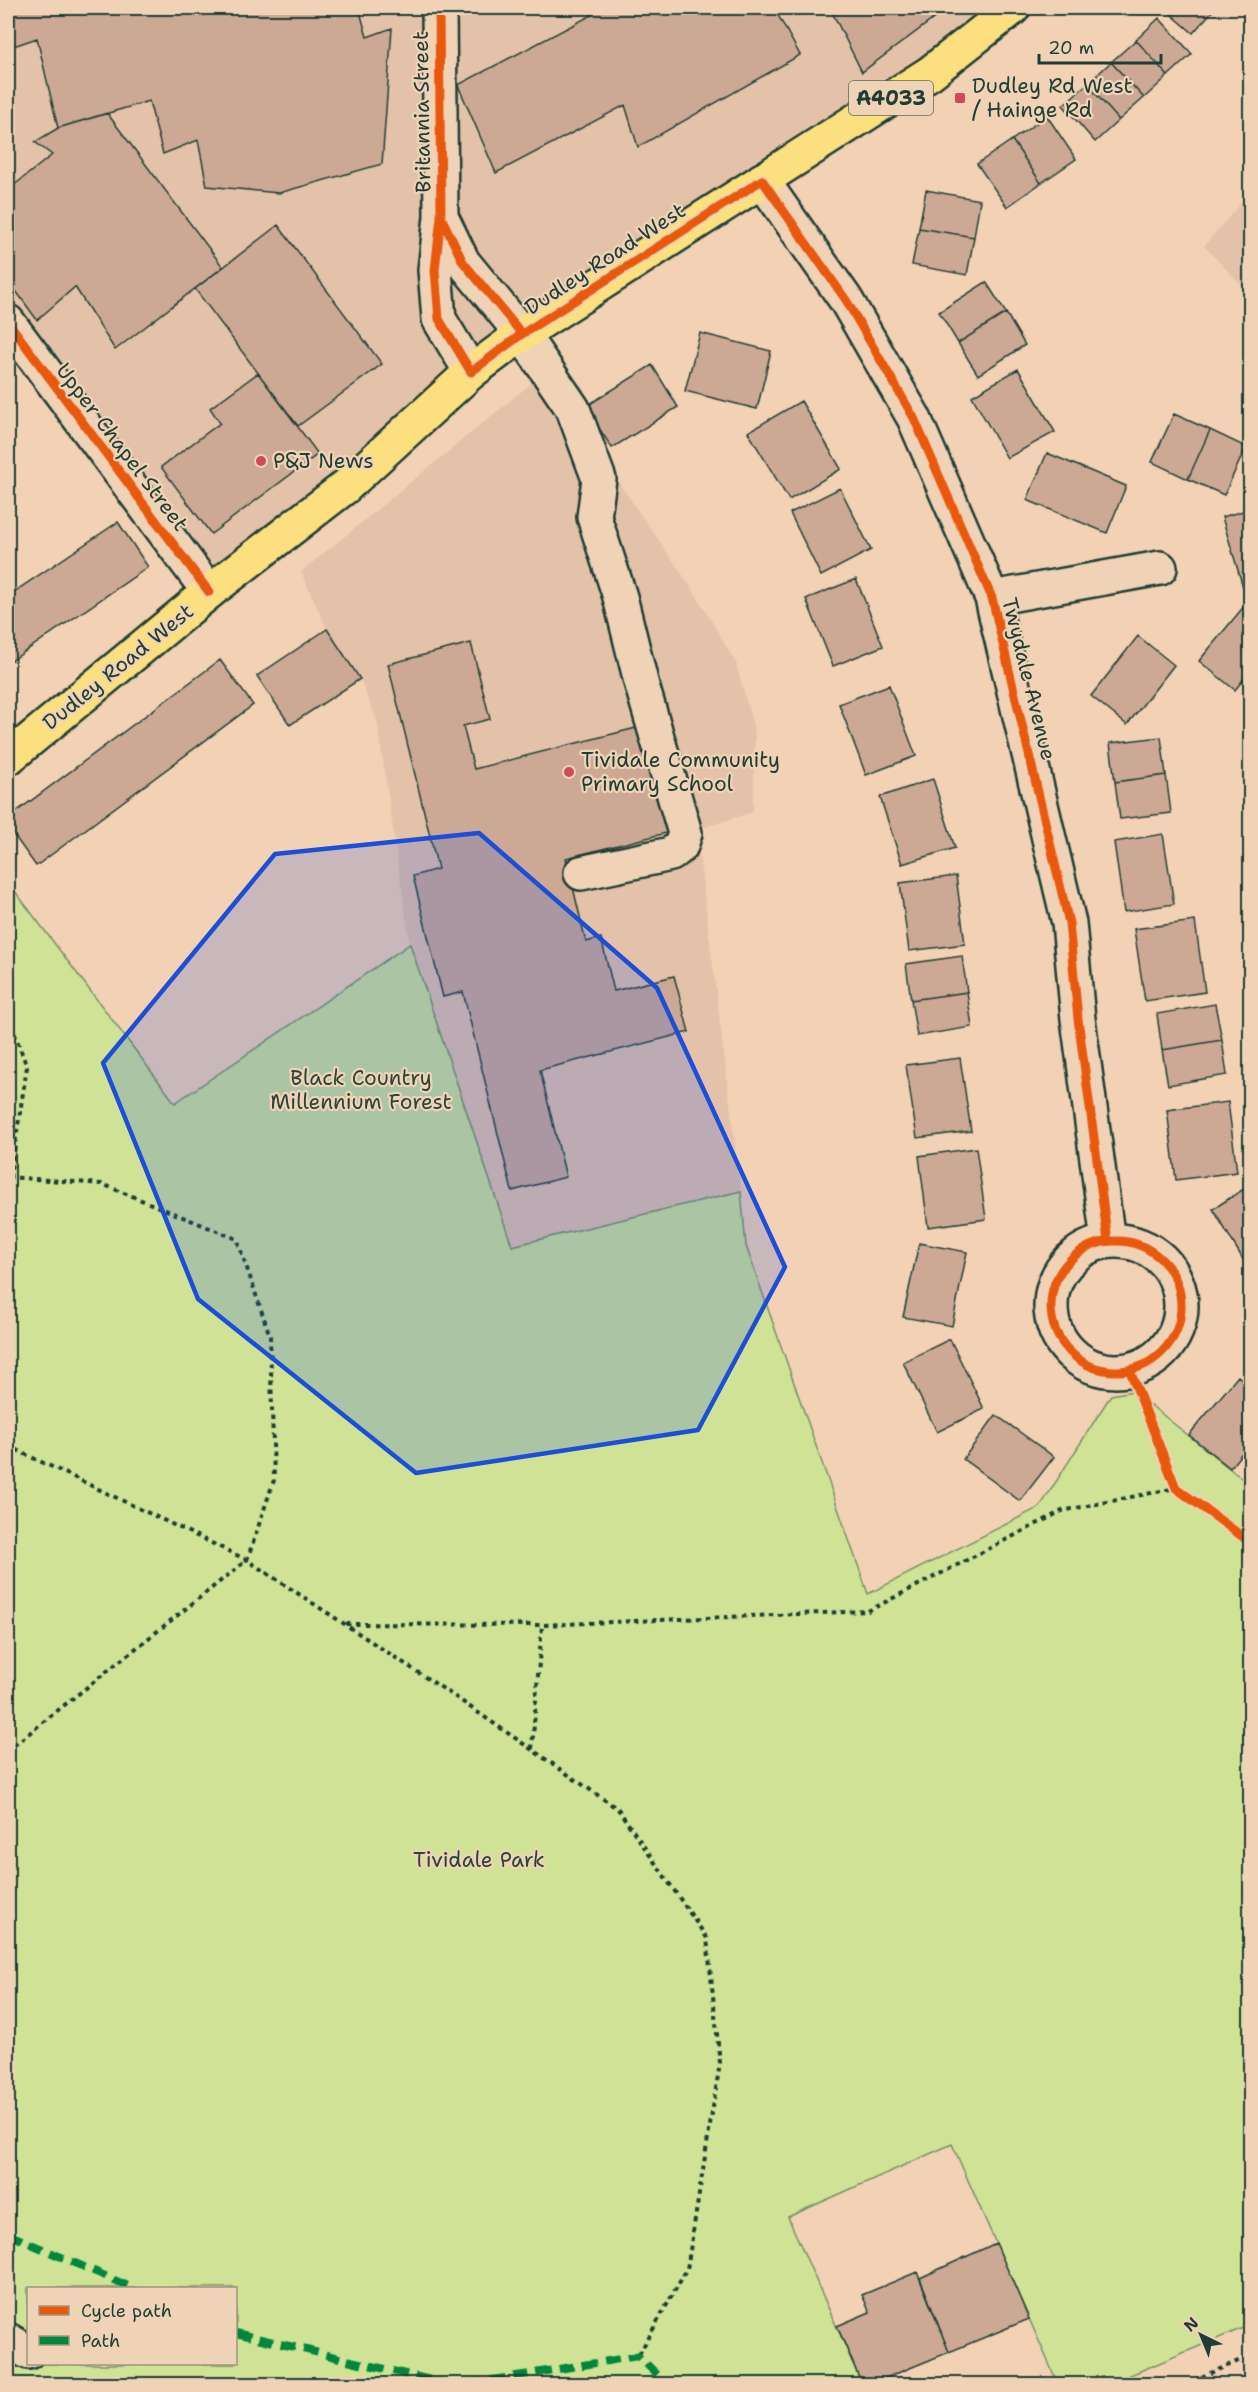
<svg xmlns="http://www.w3.org/2000/svg" width="1258" height="2392" font-family="'Shantell Sans',sans-serif">
	<style>
		.built { fill: #e4c2a9 }
		.green { fill: #cfe296; stroke: #779065; stroke-width: 1.5; fill-rule: evenodd }
		.building { fill: #cda995; stroke: #1f3d34; stroke-width: 1.5 }
		.lines { fill: none; stroke-linecap: round; stroke-linejoin: round }
		.minor-casing { stroke: #1f3d34; stroke-width: 38 }
		.major-casing { stroke: #1f3d34; stroke-width: 38 }
		.path { stroke: #1f3d34; stroke-width: 4; stroke-dasharray: 4.5 4.5; stroke-linecap: butt }
		.minor { stroke: #f0d3b6; stroke-width: 33 }
		.major { stroke: #fce080; stroke-width: 33 }
		.quiet { stroke: #00873e; stroke-width: 8; stroke-dasharray: 15 8; stroke-linecap: butt }
		.cycleway-casing { stroke: #f0d3b6; stroke-width: 13 }
		.cycleway { stroke: #e8590c; stroke-width: 9 }
		.marked { fill: #1d4ed8; fill-opacity: 0.2; stroke: #1d4ed8; stroke-width: 4.5; stroke-linejoin: round }
		.poi-dot { fill: #d1495b; stroke: #f0d3b6; stroke-width: 2 }
		.labels { text-anchor: middle; dominant-baseline: central; stroke-width: 4.5; stroke-linejoin: round; paint-order: stroke }
		.shield { fill: #f0d3b6; stroke: #5e6a5b; stroke-width: 1.5 }
		.shield-label { font-size: 20px; font-weight: bold; fill: #1f3d34 }
		.poi-label { font-size: 21px; fill: #1f3d34; stroke: #f0d3b6; text-anchor: start }
		.street-label { font-size: 21px; fill: #1f3d34; stroke: #f0d3b6 }
		.park-label { font-size: 21px; fill: #284539; stroke: #f0d3b6 }
	</style>
	<rect width="100%" height="100%" fill="#f3d1b5"/>
	<filter id="ink" filterUnits="userSpaceOnUse"><feTurbulence type="fractalNoise" baseFrequency=".0167" numOctaves="2"/><feDisplacementMap in="SourceGraphic" scale="12" xChannelSelector="R" yChannelSelector="G"/><feConvolveMatrix kernelMatrix="1 2 1 2 8 2 1 2 1" color-interpolation-filters="sRGB"/></filter>
	<g filter="url(#ink)">
		<path class="built" d="M8,8H1013L522,334L209,592L8,322Z
			M1250,192V294L1204,246Z
			M551,367L588,438L695,593L736,663L755,733L753,812L696,830L741,1191L512,1246L410,944L377,721L360,679L327,629L301,572Z"/>
		<path class="green" d="M8,882L175,1103L410,944L512,1246L741,1191L746,1246L868,1594L1040,1507L1111,1395L1133,1391L1250,1485V2325L1109,2384H1058L952,2144L788,2217L862,2384H8ZM28,2288H236V2364H28Z"/>
		<path class="building" d="M8,8H359L367,37L392,28L382,164L279,193L207,186L198,140L163,154L149,101L58,128L37,38L8,48Z
			M589,8H774L800,55L638,147L625,105L496,173L458,85L592,15Z
			M830,8H948L862,72Z
			M1164,8H1215L1193,33Z
			M1159,18L1192,54L1168,76L1136,40Z
			M1136,40L1168,76L1144,98L1111,62Z
			M1111,62L1144,98L1119,120L1087,84Z
			M1087,84L1119,120L1095,142L1063,105Z
			M107,113L223,267L115,350L75,287L37,320L8,280V190L52,155L35,142L58,128Z
			M1047,116L1076,159L1041,183L1012,140Z
			M1012,140L1041,183L1007,207L977,164Z
			M926,190L980,200L974,237L919,228Z
			M278,225L382,364L298,426L195,289Z
			M919,228L974,237L967,275L912,265Z
			M986,282L1006,313L958,343L939,312Z
			M1006,313L1025,345L978,375L958,343Z
			M700,333L771,351L757,409L685,391Z
			M652,365L678,407L612,448L585,407Z
			M1018,369L1055,432L1007,458L972,396Z
			M258,373L318,454L211,534L161,467L220,423L210,408Z
			M801,401L841,469L789,500L748,432Z
			M1174,414L1210,430L1188,479L1152,462Z
			M1210,430L1246,447L1224,495L1188,479Z
			M1047,453L1126,486L1107,533L1027,500Z
			M840,488L871,550L821,576L790,513Z
			M1250,509V585L1243,587L1222,517Z
			M118,522L148,567L8,663V596Z
			M856,579L883,646L833,666L806,599Z
			M1250,599V671L1235,690L1199,661Z
			M327,629L360,679L290,725L257,676Z
			M1138,636L1174,665L1127,725L1091,696Z
			M471,643L490,719L463,726L474,769L648,725L674,831L566,858L586,942L601,938L614,991L674,976L689,1032L540,1070L566,1177L512,1191L463,992L443,997L413,876L438,869L388,664Z
			M220,660L253,705L36,866L8,827V818Z
			M889,685L916,756L866,775L839,704Z
			M1161,737L1166,775L1115,782L1110,743Z
			M1166,775L1171,813L1120,819L1115,782Z
			M933,779L955,848L902,864L880,797Z
			M1163,834L1174,904L1124,912L1114,842Z
			M956,876L965,944L909,951L900,883Z
			M1195,921L1205,992L1145,1001L1134,929Z
			M962,956L967,992L911,1000L906,964Z
			M967,992L972,1027L917,1036L911,1000Z
			M1215,1004L1222,1040L1162,1050L1157,1014Z
			M1222,1040L1227,1075L1168,1085L1162,1050Z
			M960,1058L971,1131L917,1138L906,1065Z
			M1228,1102L1237,1172L1176,1180L1167,1110Z
			M976,1148L986,1219L928,1227L919,1156Z
			M1250,1185V1271L1213,1209Z
			M919,1243L967,1252L952,1326L903,1317Z
			M1250,1317V1366L1244,1365Z
			M950,1339L984,1409L937,1432L903,1362Z
			M1238,1376L1250,1386V1443L1230,1468L1189,1435Z
			M996,1415L1054,1457L1020,1501L963,1459Z
			M996,2243L1029,2319L949,2352L920,2278Z
			M917,2272L949,2352L871,2384H862L837,2326L870,2312L862,2295Z"/>
		<g class="lines">
			<defs>
				<path id="minor" d="M439,8L441,217L435,270L439,319L471,372
					M762,180L846,300L914,418L992,598L1069,923L1078,1019L1108,1241
					M441,217L463,262L522,334L573,409L599,479L594,517L620,597L641,682L685,833L681,846L671,854L581,873
					M8,322L209,592
					M992,598L1160,568
					M1051 1306a65 65 0 1 1 130 0a65 65 0 1 1-130 0Z
					M8,2340L28,2352"/>
				<path id="major" d="M8,758L209,592L344,488L471,372L522,334L930,73L1013,8"/>
			</defs>
			<use href="#minor" class="minor-casing"/>
			<use href="#major" class="major-casing"/>
			<path class="path" d="M8,1016L27,1067L8,1190
				M8,1177L102,1184L237,1239L270,1336L274,1480L247,1560L8,1750
				M1130,1371L1176,1488L1250,1542
				M8,1446L247,1560L454,1696L618,1809L707,1938L720,2063L687,2269L638,2356
				M346,1624L542,1625L868,1611L1062,1511L1176,1488
				M532,1749L542,1625
				M1185,2384L1250,2356"/>
			<use href="#minor" class="minor"/>
			<use href="#major" class="major"/>
			<path class="quiet" d="M8,2234L133,2288
				M236,2333L447,2384
				M468,2384L638,2356L667,2384"/>
			<defs>
				<path id="cycleway" d="M439,8L441,217L435,270L439,319L471,372L522,334L762,180L846,300L914,418L992,598L1069,923L1078,1019L1108,1241
					M441,217L463,262L522,334
					M8,322L209,592
					M1051 1306a65 65 0 1 1 130 0a65 65 0 1 1-130 0Z
					M1130,1371L1176,1488L1250,1542"/>
			</defs>
			<use href="#cycleway" class="cycleway-casing"/>
			<use href="#cycleway" class="cycleway"/>
		</g>
	</g>
	<path class="marked" d="M479,833L657,988L785,1267L698,1430L416,1473L198,1299L103,1063L275,854Z"/>
	<g class="poi-dot">
		<rect x="954" y="92" width="12" height="12" rx="3"/>
		<circle cx="261" cy="461" r="6"/>
		<circle cx="569" cy="772" r="6"/>
	</g>
	<g class="labels">
		<rect class="shield" x="849" y="81" width="84" height="34" rx="4.5"/>
		<g class="shield-label">
			<text x="891" y="98">A4033</text>
		</g>
		<g class="poi-label">
			<text x="972" y="86">Dudley Rd West<tspan x="972" dy="24">/ Hainge Rd</tspan></text>
			<text x="273" y="461">P&amp;J News</text>
			<text x="581" y="760">Tividale Community<tspan x="581" dy="24">Primary School</tspan></text>
		</g>
		<g class="street-label">
			<text transform="translate(422 112) rotate(-91)">Britannia Street</text>
			<text transform="translate(605 259) rotate(-33)">Dudley Road West</text>
			<text transform="translate(122 447) rotate(53)">Upper Chapel Street</text>
			<text transform="translate(118 667) rotate(-39)">Dudley Road West</text>
			<text transform="translate(1029 679) rotate(76)">Twydale Avenue</text>
		</g>
		<g class="park-label">
			<text x="361" y="1078">Black Country<tspan x="361" dy="24">Millennium Forest</tspan></text>
			<text x="479" y="1860">Tividale Park</text>
		</g>
	</g>
	<rect width="1258" height="2392" fill="none" stroke="#f0d3b6" stroke-width="30"/>
	<rect x="15" y="15" width="1228" height="2362" fill="none" stroke="#1f3d34" stroke-width="2" filter="url(#ink)"/>
	<rect x="27" y="2287" width="210" height="78" fill="#f0d3b6" stroke="#9c9782" stroke-width="1.5"/>
	<rect x="39" y="2306" width="30" height="9" fill="#e8590c" stroke="#9c9782" stroke-width="1.5"/>
	<text x="81" y="2317" font-size="18" fill="#1f3d34">Cycle path</text>
	<rect x="39" y="2336" width="30" height="9" fill="#00873e" stroke="#9c9782" stroke-width="1.5"/>
	<text x="81" y="2347" font-size="18" fill="#1f3d34">Path</text>
	<g transform="translate(1201 2335) rotate(317)" stroke="#f0d3b6" stroke-width="4.5" paint-order="stroke">
	<path d="M0-4.5L10 22L0 15L-10 22Z" fill="#1f3d34"/>
	<text y="-9" font-size="16" font-weight="bold" text-anchor="middle" fill="#1f3d34">N</text>
	</g>
	<path d="M1039 54v9h122v-9" fill="none" stroke="#1f3d34" stroke-width="3"/>
	<text x="1048" y="54" font-size="18" fill="#1f3d34" stroke="#f0d3b6" stroke-width="4.5" paint-order="stroke">20 m</text>
</svg>
